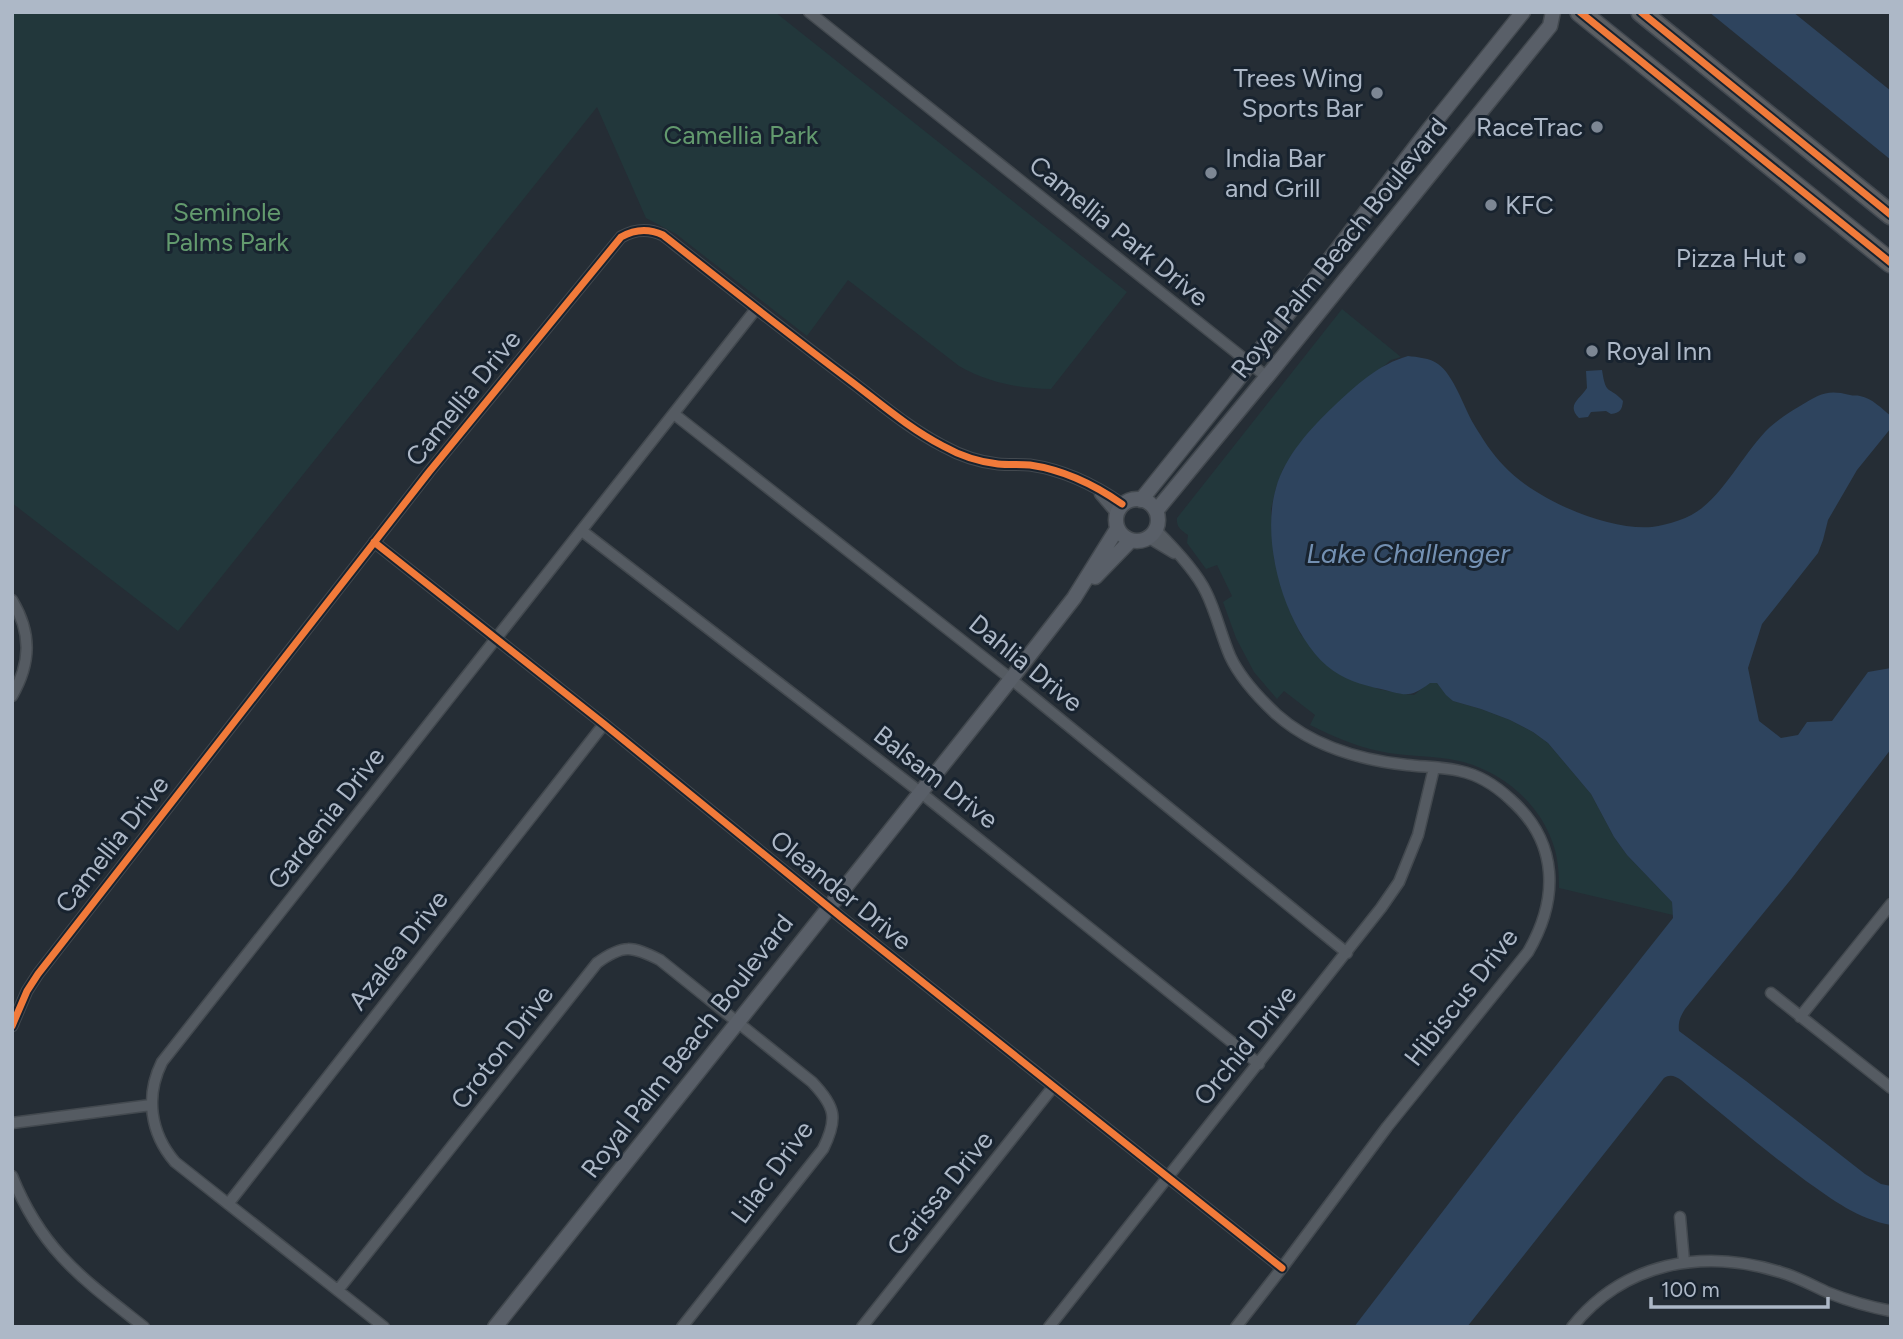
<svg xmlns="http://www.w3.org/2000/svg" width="1903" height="1339" font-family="Figtree,sans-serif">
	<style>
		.green { fill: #22373b }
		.water { fill: #2e445e }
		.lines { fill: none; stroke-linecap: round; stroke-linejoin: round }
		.street-casing { stroke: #43494f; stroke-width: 13 }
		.secondary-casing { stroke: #43494f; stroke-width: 17 }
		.highway-casing { stroke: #414850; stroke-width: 22 }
		.street { stroke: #555b62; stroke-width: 10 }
		.secondary { stroke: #595f68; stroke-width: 14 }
		.highway { stroke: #5b5e62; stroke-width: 19 }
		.cycleway-casing { stroke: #18232f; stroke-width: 11 }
		.cycleway { stroke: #f17a3a; stroke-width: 7 }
		.poi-dot { fill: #7d8794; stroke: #18232f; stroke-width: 2.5 }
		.labels { text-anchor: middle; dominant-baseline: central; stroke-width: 6; stroke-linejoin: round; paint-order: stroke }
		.poi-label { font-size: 26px; fill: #adb8c7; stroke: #18232f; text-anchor: end }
		.park-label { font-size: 26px; fill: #639a6e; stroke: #18232f }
		.street-label { font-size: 26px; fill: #adb8c7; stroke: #18232f }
		.water-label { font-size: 28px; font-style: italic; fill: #7390b2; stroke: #18232f }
	</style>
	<rect width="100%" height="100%" fill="#252d35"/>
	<path class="green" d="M12,12H775L1127,292L1051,389C1018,388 989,383 959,366L848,280L807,336L676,234L646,218L597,107L178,631L12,503Z
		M1342,309L1401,357L1391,360L1322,418L1283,469L1276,488L1271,509L1274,559L1289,609L1301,635L1378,689L1404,694L1414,695L1430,682L1437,683L1453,701L1481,709L1510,720L1533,732L1548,743L1591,794L1614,837L1627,855L1672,902L1673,915L1559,888C1559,872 1558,856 1552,841C1538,801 1499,770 1459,761C1433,755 1405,757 1379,751C1355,746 1332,736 1310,725L1315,715L1284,691L1277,699L1254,672L1236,638L1223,602L1232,596L1217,565L1206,569L1187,543L1188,535C1181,530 1176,527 1177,518Z"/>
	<path class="water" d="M1709,12H1793L1891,91V160Z
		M1408,356C1417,357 1430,358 1438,364C1453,374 1464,407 1473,423C1482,438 1492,454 1504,466C1534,499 1608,531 1652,527C1668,525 1690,518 1702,508C1729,486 1745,451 1770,427C1779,419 1790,412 1800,406C1820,394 1827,389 1850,395C1853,396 1857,395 1860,396C1872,398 1882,409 1891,416V428L1857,470L1828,520L1823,540L1818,553L1762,624L1748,668L1759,721L1781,738L1798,735L1807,722L1832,721L1868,672L1891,668V749L1792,878L1685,1009C1680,1017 1678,1022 1679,1031L1746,1081L1865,1174L1881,1184L1891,1186V1225C1858,1219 1833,1200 1806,1181C1763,1149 1722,1114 1681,1080C1675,1076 1670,1074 1664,1078L1467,1327H1354L1516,1116L1673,918L1672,902L1627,855L1614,837L1591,794L1548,743L1533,732L1510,720L1481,709L1453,701L1446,695L1437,683H1430C1409,699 1405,695 1381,689C1362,685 1342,679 1327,666C1285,629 1260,542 1276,488C1285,456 1310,429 1334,406C1355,386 1379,364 1408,356Z
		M1602,370C1606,397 1609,385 1623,401C1622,410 1620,413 1611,414L1606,411L1591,412L1588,417L1579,418C1566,405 1580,399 1587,388L1586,371Z"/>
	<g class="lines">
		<defs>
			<path id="street" d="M809,12L1267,377
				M674,414L1011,679L1347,953
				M1100,494L1117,514
				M1156,530C1171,545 1197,573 1206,592C1216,612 1221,635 1230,656C1240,678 1259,698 1276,714C1313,747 1360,760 1407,765C1424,767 1443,767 1460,771C1479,775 1496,786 1510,799C1559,842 1559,899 1528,952L1387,1127L1282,1268L1236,1327
				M582,531L920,792L1259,1064
				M1149,538L1174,553
				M374,542L604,724L842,918L1282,1268
				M12,600C32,633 31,663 12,696
				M1771,993L1891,1088
				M1800,1017L1891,904
				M12,1026L27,991L38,974L429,472L621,237C635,229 648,228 663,235C725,284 788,334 852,382C881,404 910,429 943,446C959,455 980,462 998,464C1009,465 1020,464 1030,465C1064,470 1095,485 1122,504
				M12,1123L151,1105
				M12,1176C42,1251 83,1279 144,1327
				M228,1204L604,724
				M1680,1217L1684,1262
				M338,1290L597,963C623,944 632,946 660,960L812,1082C836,1107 838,1119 823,1149L682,1327
				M384,1327L175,1162C150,1133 145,1096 162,1062L756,309
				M862,1327L1053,1087
				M1049,1327L1381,908L1399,882L1418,835L1434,768
				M1572,1327C1624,1262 1703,1248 1780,1272C1798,1277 1813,1286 1829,1293C1849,1301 1870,1307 1891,1311"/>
			<path id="secondary" d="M1116 520a21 21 0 1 1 42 0a21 21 0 1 1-42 0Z
				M1141,500L1235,383L1430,128L1523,12
				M1156,511L1269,374L1550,26L1553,12
				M1095,577L1130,541
				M495,1327L1011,679L1074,598L1117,529"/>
			<path id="highway" d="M1580,12L1891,263
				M1641,12L1891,215"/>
		</defs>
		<use href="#street" class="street-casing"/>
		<use href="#secondary" class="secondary-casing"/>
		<use href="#highway" class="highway-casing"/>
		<use href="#street" class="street"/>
		<use href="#secondary" class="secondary"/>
		<use href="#highway" class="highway"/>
		<defs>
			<path id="cycleway" d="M1580,12L1891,263
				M1641,12L1891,215
				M374,542L604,724L842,918L1282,1268
				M12,1026L27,991L38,974L429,472L621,237C635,229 648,228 663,235C725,284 788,334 852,382C881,404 910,429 943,446C959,455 980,462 998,464C1009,465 1020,464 1030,465C1064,470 1095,485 1122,504"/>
		</defs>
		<use href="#cycleway" class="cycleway-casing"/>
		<use href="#cycleway" class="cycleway"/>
	</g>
	<g class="poi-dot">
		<circle cx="1377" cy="93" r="7"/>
		<circle cx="1597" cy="127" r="7"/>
		<circle cx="1211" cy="173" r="7"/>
		<circle cx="1491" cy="205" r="7"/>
		<circle cx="1800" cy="258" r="7"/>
		<circle cx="1592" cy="351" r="7"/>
	</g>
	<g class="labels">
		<g class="poi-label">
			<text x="1363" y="78">Trees Wing<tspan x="1363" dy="30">Sports Bar</tspan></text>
			<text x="1583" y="127">RaceTrac</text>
			<text x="1225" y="158" text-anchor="start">India Bar<tspan x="1225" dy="30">and Grill</tspan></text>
			<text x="1505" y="205" text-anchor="start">KFC</text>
			<text x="1786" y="258">Pizza Hut</text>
			<text x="1606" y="351" text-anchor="start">Royal Inn</text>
		</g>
		<g class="park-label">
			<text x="741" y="135">Camellia Park</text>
			<text x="227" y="212">Seminole<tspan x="227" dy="30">Palms Park</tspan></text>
		</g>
		<g class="street-label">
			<text transform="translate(1119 231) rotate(39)">Camellia Park Drive</text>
			<text transform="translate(1339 248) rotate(-51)">Royal Palm Beach Boulevard</text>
			<text transform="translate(463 398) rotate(-51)">Camellia Drive</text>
			<text transform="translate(1026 663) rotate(39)">Dahlia Drive</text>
			<text transform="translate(936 777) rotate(38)">Balsam Drive</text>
			<text transform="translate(326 818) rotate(-52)">Gardenia Drive</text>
			<text transform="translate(112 844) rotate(-52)">Camellia Drive</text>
			<text transform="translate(841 890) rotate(39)">Oleander Drive</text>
			<text transform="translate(398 950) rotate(-52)">Azalea Drive</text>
			<text transform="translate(1461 997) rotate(-52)">Hibiscus Drive</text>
			<text transform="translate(1245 1045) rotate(-51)">Orchid Drive</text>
			<text transform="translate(687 1046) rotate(-52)">Royal Palm Beach Boulevard</text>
			<text transform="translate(502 1047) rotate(-52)">Croton Drive</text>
			<text transform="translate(772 1172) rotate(-54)">Lilac Drive</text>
			<text transform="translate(940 1193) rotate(-51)">Carissa Drive</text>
		</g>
		<g class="water-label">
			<text x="1408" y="553">Lake Challenger</text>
		</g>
	</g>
	<rect width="1903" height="1339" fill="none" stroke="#adb8c7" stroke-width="28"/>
	<path d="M1651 1297v10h177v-10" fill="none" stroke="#adb8c7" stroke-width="3.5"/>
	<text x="1661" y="1297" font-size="21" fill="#adb8c7" stroke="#18232f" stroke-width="5" paint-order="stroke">100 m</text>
</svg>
